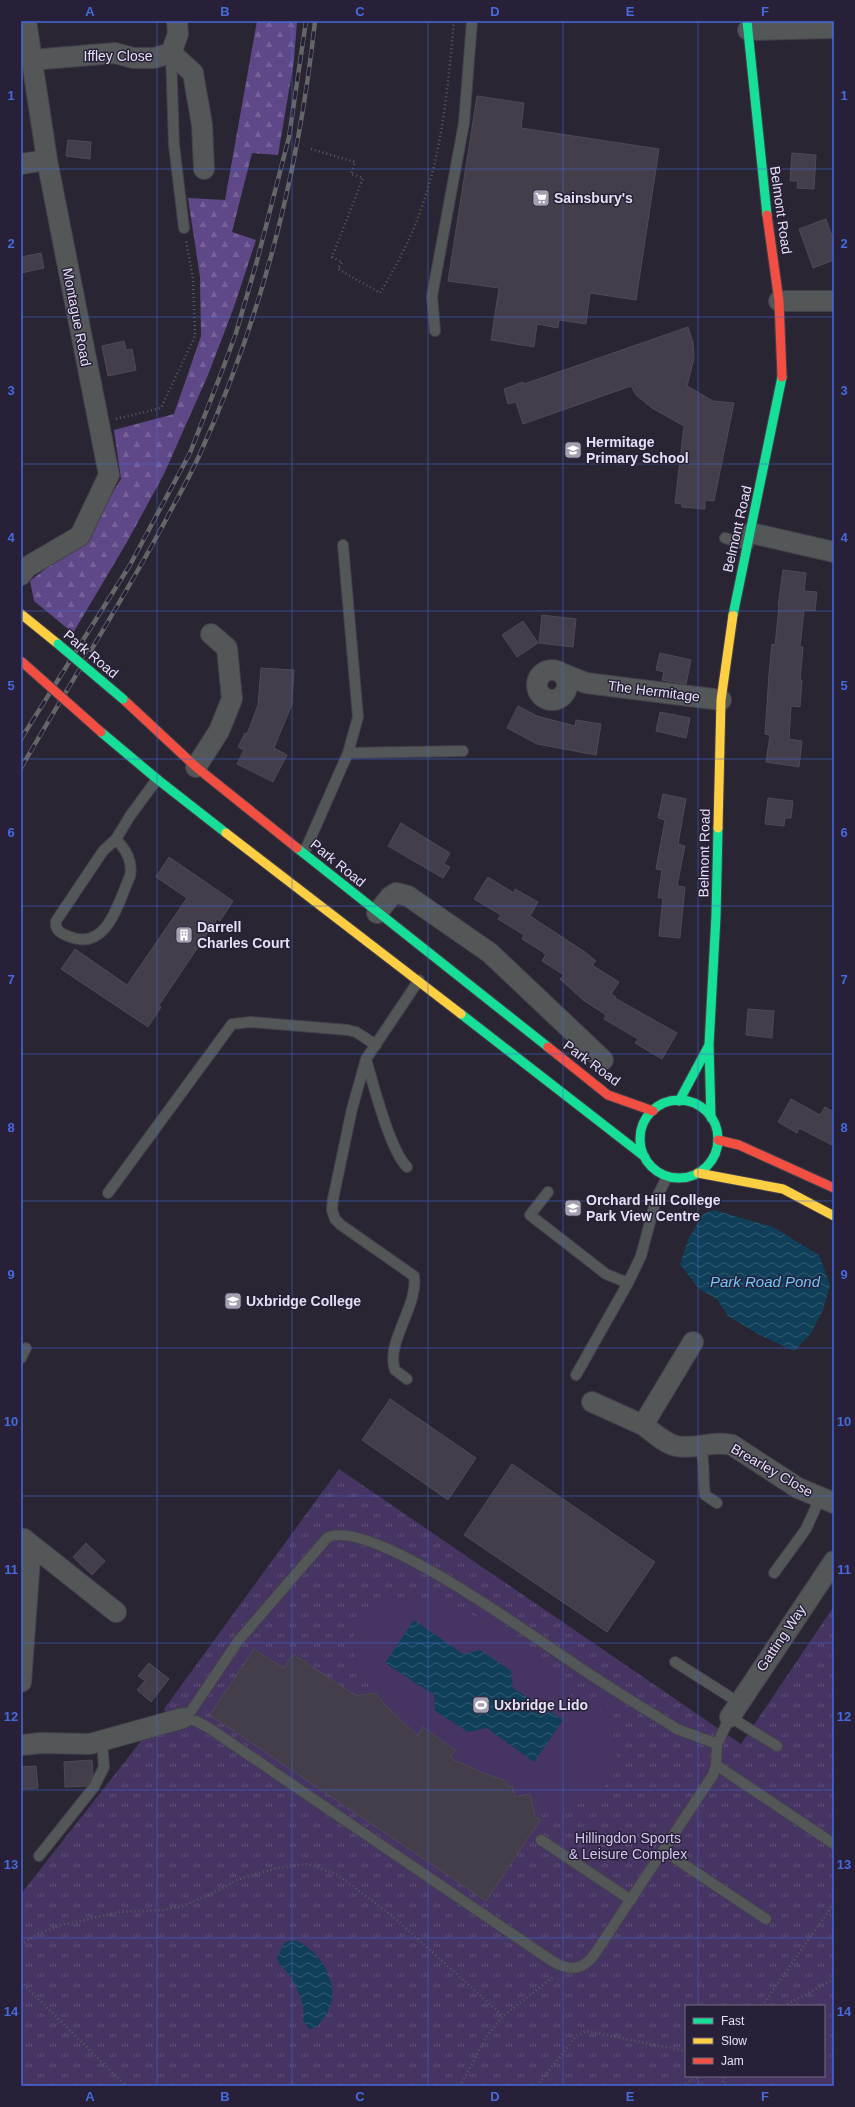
<svg xmlns="http://www.w3.org/2000/svg" width="855" height="2107" font-family="Helvetica,sans-serif">
	<style>
		.forest { fill: url(#forest-firs) }
		.park { fill: url(#park-tufts); fill-rule: evenodd }
		.pitch { fill: #463463 }
		.water { fill: url(#water-waves) }
		.building { fill: #433e4a; stroke: #4e4a56 }
		.lines { fill: none; stroke-linecap: round; stroke-linejoin: round }
		.lane-casing { stroke: #44404c; stroke-width: 12 }
		.street-casing { stroke: #44404c; stroke-width: 22 }
		.fast-casing { stroke: #44404c; stroke-width: 11 }
		.slow-casing { stroke: #44404c; stroke-width: 11 }
		.jam-casing { stroke: #44404c; stroke-width: 11 }
		.path { stroke: #595b5d; stroke-width: 2.5; stroke-dasharray: 1 3; stroke-linecap: butt }
		.lane { stroke: #545757; stroke-width: 10 }
		.street { stroke: #545757; stroke-width: 20 }
		.fast { stroke: #16e098; stroke-width: 9 }
		.slow { stroke: #ffcf43; stroke-width: 9 }
		.jam { stroke: #f24e42; stroke-width: 9 }
		.rail-casing { stroke: #646668; stroke-width: 4.5 }
		.rail { stroke: #281f38; stroke-width: 3; stroke-dasharray: 9; stroke-linecap: butt }
		.fast-bridge-casing { stroke: #44404c; stroke-width: 11; stroke-linecap: butt }
		.jam-bridge-casing { stroke: #44404c; stroke-width: 11; stroke-linecap: butt }
		.fast-bridge { stroke: #16e098; stroke-width: 9 }
		.jam-bridge { stroke: #f24e42; stroke-width: 9 }
		.grid { fill: none; stroke: #456bdd; stroke-width: 1; stroke-opacity: 0.55 }
		.labels { text-anchor: middle; dominant-baseline: central; stroke-width: 3; stroke-linejoin: round; paint-order: stroke }
		.street-label { font-size: 14px; fill: #e5e0f2; stroke: #281f38 }
		.poi-label { font-size: 14px; font-weight: bold; fill: #e5e0f2; stroke: #281f38; text-anchor: start }
		.park-label { font-size: 14px; fill: #d4c7f0; stroke: #281f38 }
		.water-label { font-size: 15px; font-style: italic; fill: #6ccafe; stroke: #281f38 }
		.neatline { fill: none; stroke: #456bdd; stroke-width: 1.5 }
		.grid-label { font-size: 13px; text-anchor: middle; font-weight: bold; fill: #456bdd }
	</style>
	<defs>
		<pattern id="forest-firs" width="22" height="20" patternUnits="userSpaceOnUse"><rect width="22" height="20" fill="#5f4888"/><path d="M5 1l3.5 6h-7zM16 11l3.5 6h-7z" fill="#766299"/></pattern>
		<pattern id="park-tufts" width="24" height="20" patternUnits="userSpaceOnUse"><rect width="24" height="20" fill="#463463"/><path d="M3 7l-1-3M5 7V3M7 7l1-3M15 17l-1-3M17 17v-4M19 17l1-3" fill="none" stroke="#61517a"/></pattern>
		<pattern id="water-waves" width="16" height="10" patternUnits="userSpaceOnUse"><rect width="16" height="10" fill="#104059"/><path d="M0 5q4-4 8 0t8 0" fill="none" stroke="#335b71"/></pattern>
	</defs>
	<rect width="100%" height="100%" fill="#292532"/>
	<path class="forest" d="M257,21H297L294,61L278,155L252,153L232,232L256,240L234,307L208,375L164,474L127,542L73,633L34,601L30,581L85,538L121,479L114,430L174,414L201,336L200,277L188,198L225,200Z"/>
	<path class="park" d="M339,1469L741,1744L834,1606V2086H21V1894L141,1741L171,1728L164,1709ZM686,2006H824V2076H686Z"/>
	<path class="pitch" d="M396,1598C457,1598 518,1632 558,1678C566,1687 572,1698 579,1708L607,1702L619,1766L595,1800L534,1813L529,1794L515,1797L512,1787H508L506,1781L483,1773L450,1758L455,1750L424,1727L418,1736C389,1709 344,1673 355,1628C360,1607 377,1601 396,1598Z
		M834,2073V2086H792L812,2077Z"/>
	<path class="water" d="M714,1210L773,1227L819,1255L830,1285L823,1310L811,1333L794,1351L758,1334L728,1316L717,1299L699,1289L680,1264L689,1238L703,1214Z
		M414,1620L463,1654L480,1650L511,1671L513,1688L563,1720L534,1762L487,1728L468,1732L435,1711L434,1695L385,1663Z
		M294,1940C318,1948 339,1980 330,2006C328,2013 322,2021 317,2027L309,2029L303,2020C306,2007 297,1986 289,1975C284,1968 279,1966 277,1957L285,1942Z"/>
	<path class="building" d="M477,96L524,103L521,128L659,149L636,300L590,293L586,324L559,320L558,328L537,324L534,347L491,340L499,288L448,281Z
		M68,140L91,142L90,159L66,156Z
		M792,153L816,155L814,189L797,188L798,181H790Z
		M826,219L834,242V260L813,268L799,229Z
		M41,253L44,268L21,273V257Z
		M688,327L693,343L694,358L687,386L713,401L734,403L714,501L705,500V509L682,507V504L675,503L684,426L652,408L636,395L631,386L523,424L516,402L508,404L504,389L523,382L524,384Z
		M124,341L126,350L132,349L136,370L108,376L102,346Z
		M783,570L806,573L804,591L817,592L815,611L804,610L800,647H803L800,680H802L800,707L791,706L789,739L802,741L799,767L766,762L770,735L765,734L769,674L772,644L775,645L779,607L778,606Z
		M542,615L576,619L573,647L539,643Z
		M523,621L538,643L517,657L502,635Z
		M660,653L691,660L686,684L662,680L664,672L656,670Z
		M261,668L294,670L292,704L274,748L287,755L273,782L237,764L244,750L238,747L245,733L247,734L258,705Z
		M518,706L537,716L575,726L576,720L601,724L596,755L537,744L507,728Z
		M660,712L690,718L686,738L656,731Z
		M663,794L686,799L678,844L685,846L677,886L685,887L680,938L659,936L663,898H658L662,870L656,869L665,820L658,818Z
		M768,798L793,801L791,818H785L784,826L765,824Z
		M401,823L450,853L444,864L450,867L443,878L388,846Z
		M169,857L233,901L220,921L217,919L159,1005L161,1007L148,1027L61,969L75,949L127,985L187,898L156,877Z
		M488,877L514,893L515,889L538,902L530,916L585,952L596,961L592,965L619,982L611,994L616,997L615,998L677,1033L662,1059L635,1043L638,1039L604,1019L606,1015L583,1000L560,979L564,975L542,961L546,954L522,939L524,935L498,919L501,915L474,899Z
		M748,1009L774,1011L772,1038L746,1035Z
		M791,1099L820,1115L825,1107L834,1112V1146L799,1128L797,1133L778,1122Z
		M390,1399L476,1458L448,1500L362,1440Z
		M512,1464L655,1562L607,1632L464,1535Z
		M86,1543L105,1561L92,1575L73,1557Z
		M254,1649L284,1668L293,1654L356,1696L375,1693L388,1708L418,1736L423,1727L455,1750L450,1758L483,1773L506,1781L508,1787L512,1786L515,1797L530,1794L535,1816L540,1820L486,1901L210,1715Z
		M149,1663L169,1679L151,1702L137,1690L145,1681L138,1676Z
		M92,1760L93,1775L87,1786L65,1787L64,1762Z
		M36,1766L38,1788L21,1789V1767Z"/>
	<g class="lines">
		<defs>
			<path id="lane" d="M171,54L174,145L184,228
				M435,331L432,296L464,123L472,21
				M725,538L748,545
				M348,753L463,751
				M116,839L103,851L56,921C55,930 60,933 68,936C107,953 118,903 130,876C133,861 126,850 116,839L130,816L157,779
				M304,853L348,753L358,717L343,545
				M366,1059C373,1084 390,1150 407,1167
				M548,1192L530,1215L606,1274L628,1283
				M108,1193L232,1024L251,1022L348,1030L356,1032L376,1045
				M21,1358L26,1348
				M576,1375L628,1283L641,1256L656,1199L667,1177
				M407,1379L395,1370C385,1343 419,1305 414,1276L341,1225L335,1219L332,1210L333,1199L352,1109L366,1059L419,980
				M700,1445C706,1464 702,1476 705,1495L717,1503
				M774,1573L806,1529L820,1498
				M675,1662L738,1702
				M183,1718L196,1721L209,1728L552,1961C569,1971 582,1971 594,1955L713,1775L716,1765L717,1744L730,1717L777,1746
				M183,1718L191,1711L239,1640L327,1538C367,1514 542,1643 582,1669C613,1690 645,1709 677,1729L717,1744
				M716,1765L834,1844
				M541,1840L631,1900
				M664,1851L766,1919
				M39,1856L94,1787L104,1767L102,1740"/>
			<path id="street" d="M748,30L834,28
				M171,53L193,73L202,125L204,169
				M32,60L115,53L133,58H154L171,53L178,34L177,21
				M21,164L47,160
				M779,301H834
				M751,533L834,552
				M21,575L27,567L80,536L109,475L47,160L26,21
				M537 685a15 15 0 1 1 30 0a15 15 0 1 1-30 0Z
				M561,673L586,683L721,700
				M196,767L219,731L232,699L227,648L211,634
				M377,913L390,897L396,893L408,896L490,953L603,1060
				M693,1342L643,1425C653,1432 664,1443 676,1446C694,1450 713,1440 732,1445L798,1488L834,1503
				M592,1402L643,1425
				M24,1539L116,1612
				M21,1682L31,1545
				M730,1717L834,1561
				M21,1745L41,1743L90,1744L183,1718"/>
			<path id="fast" d="M747,21L767,215
				M733,615L782,377
				M101,732L157,779L226,833
				M297,848L548,1047
				M461,1014L645,1157
				M640 1139a39 39 0 1 1 78 0a39 39 0 1 1-78 0Z
				M679,1101L709,1045
				M711,1118L709,1045L716,916L718,828"/>
			<path id="slow" d="M21,614L58,644
				M718,828L721,700L733,615
				M226,833L461,1014
				M698,1173L783,1189L834,1216"/>
			<path id="jam" d="M767,215L779,301L782,377
				M123,699L196,767L297,848
				M548,1047L608,1095L653,1111
				M718,1140L739,1145L834,1188"/>
		</defs>
		<use href="#lane" class="lane-casing"/>
		<use href="#street" class="street-casing"/>
		<use href="#fast" class="fast-casing"/>
		<use href="#slow" class="slow-casing"/>
		<use href="#jam" class="jam-casing"/>
		<path class="path" d="M311,149L355,162L351,174L363,178L332,257L342,262L338,269L380,293C396,266 411,239 421,209C443,150 448,83 454,21
			M116,419L161,408L195,336L193,278L186,241
			M21,1945L38,1934L61,1925L120,1912L163,1910L183,1906L209,1895L239,1879L277,1868L308,1864L336,1874L353,1886L397,1920L503,2016
			M21,1982L126,2086
			M762,2006L834,1903
			M784,2006L834,1979
			M460,2086L487,2036L503,2016L553,1977
			M537,2086L576,2036L586,2031L686,2051
			M682,2086L699,2076
			M722,2086L724,2076"/>
		<use href="#lane" class="lane"/>
		<use href="#street" class="street"/>
		<use href="#fast" class="fast"/>
		<use href="#slow" class="slow"/>
		<use href="#jam" class="jam"/>
		<defs>
			<path id="rail" d="M21,739L130,565L190,453L222,371L236,333L257,261L289,137L306,21
				M21,768C70,683 123,601 169,514C179,495 190,476 199,456C261,320 299,170 315,21"/>
		</defs>
		<use href="#rail" class="rail-casing"/>
		<use href="#rail" class="rail"/>
		<defs>
			<path id="fast-bridge" d="M58,644L123,699"/>
			<path id="jam-bridge" d="M21,661L101,732"/>
		</defs>
		<use href="#fast-bridge" class="fast-bridge-casing"/>
		<use href="#jam-bridge" class="jam-bridge-casing"/>
		<use href="#fast-bridge" class="fast-bridge"/>
		<use href="#jam-bridge" class="jam-bridge"/>
	</g>
	<path class="grid" d="M157,21V2086M292,21V2086M428,21V2086M563,21V2086M698,21V2006M21,169H834M21,317H834M21,464H834M21,611H834M21,759H834M21,906H834M21,1054H834M21,1201H834M21,1348H834M21,1496H834M21,1643H834M21,1790H834M21,1938H834M698,2076V2086"/>
	<defs>
		<symbol id="supermarket-square" viewBox="-11 -11 22 22"><rect x="-9" y="-9" width="18" height="18" rx="4" fill="#a39faf" stroke="#281f38"/><path d="M-6-5.5h2.5l.6 2H6L4.5 2H-2.5L-4.4-4H-6ZM-1.5 3.2a1.3 1.3 0 1 0 .1 0ZM3 3.2a1.3 1.3 0 1 0 .1 0Z" fill="#fff"/></symbol>
		<symbol id="school-square" viewBox="-11 -11 22 22"><rect x="-9" y="-9" width="18" height="18" rx="4" fill="#a39faf" stroke="#281f38"/><path d="M0-5L7-2L0 1L-7-2ZM-4 1L0 2.5L4 1V4Q0 6-4 4Z" fill="#fff"/></symbol>
		<symbol id="building-square" viewBox="-11 -11 22 22"><rect x="-9" y="-9" width="18" height="18" rx="4" fill="#a39faf" stroke="#281f38"/><path d="M-4-6H4V6H1V3H-1V6H-4ZM-2.5-4.3h1.7v1.8h-1.7ZM.8-4.3h1.7v1.8H.8ZM-2.5-1h1.7V.8h-1.7ZM.8-1h1.7V.8H.8Z" fill="#fff"/></symbol>
		<symbol id="university-square" viewBox="-11 -11 22 22"><rect x="-9" y="-9" width="18" height="18" rx="4" fill="#a39faf" stroke="#281f38"/><path d="M0-5L7-2L0 1L-7-2ZM-4 1L0 2.5L4 1V4Q0 6-4 4Z" fill="#fff"/></symbol>
		<symbol id="stadium-square" viewBox="-11 -11 22 22"><rect x="-9" y="-9" width="18" height="18" rx="4" fill="#a39faf" stroke="#281f38"/><path d="M0-5a6.5 5 0 1 0 0 10a6.5 5 0 1 0 0-10ZM-3.5-1.8h7v3.6h-7Z" fill="#fff"/></symbol>
	</defs>
	<g fill-rule="evenodd">
		<use href="#supermarket-square" x="531" y="188" width="20" height="20"/>
		<use href="#school-square" x="563" y="440" width="20" height="20"/>
		<use href="#building-square" x="174" y="925" width="20" height="20"/>
		<use href="#university-square" x="563" y="1198" width="20" height="20"/>
		<use href="#university-square" x="223" y="1291" width="20" height="20"/>
		<use href="#stadium-square" x="471" y="1695" width="20" height="20"/>
	</g>
	<g class="labels">
		<g class="street-label">
			<text x="118" y="56">Iffley Close</text>
			<text transform="translate(781 210) rotate(82)">Belmont Road</text>
			<text transform="translate(77 317) rotate(79)">Montague Road</text>
			<text transform="translate(737 529) rotate(-77)">Belmont Road</text>
			<text transform="translate(91 654) rotate(40)">Park Road</text>
			<text transform="translate(654 691) rotate(7)">The Hermitage</text>
			<text transform="translate(704 853) rotate(-89)">Belmont Road</text>
			<text transform="translate(338 863) rotate(39)">Park Road</text>
			<text transform="translate(592 1063) rotate(36)">Park Road</text>
			<text transform="translate(772 1470) rotate(30)">Brearley Close</text>
			<text transform="translate(781 1638) rotate(-56)">Gatting Way</text>
		</g>
		<g class="poi-label">
			<text x="554" y="198">Sainsbury's</text>
			<text x="586" y="442">Hermitage<tspan x="586" dy="16">Primary School</tspan></text>
			<text x="197" y="927">Darrell<tspan x="197" dy="16">Charles Court</tspan></text>
			<text x="586" y="1200">Orchard Hill College<tspan x="586" dy="16">Park View Centre</tspan></text>
			<text x="246" y="1301">Uxbridge College</text>
			<text x="494" y="1705">Uxbridge Lido</text>
		</g>
		<g class="park-label">
			<text x="628" y="1838">Hillingdon Sports<tspan x="628" dy="16">&amp; Leisure Complex</tspan></text>
		</g>
		<g class="water-label">
			<text x="765" y="1281">Park Road Pond</text>
		</g>
	</g>
	<rect width="855" height="2107" fill="none" stroke="#281f38" stroke-width="44"/>
	<rect x="685" y="2005" width="140" height="72" fill="#281f38" stroke="#746c82"/>
	<rect x="693" y="2018" width="20" height="6" fill="#16e098" stroke="#746c82"/>
	<text x="721" y="2025" font-size="12" fill="#e5e0f2">Fast</text>
	<rect x="693" y="2038" width="20" height="6" fill="#ffcf43" stroke="#746c82"/>
	<text x="721" y="2045" font-size="12" fill="#e5e0f2">Slow</text>
	<rect x="693" y="2058" width="20" height="6" fill="#f24e42" stroke="#746c82"/>
	<text x="721" y="2065" font-size="12" fill="#e5e0f2">Jam</text>
	<rect x="22" y="22" width="811" height="2063" class="neatline"/>
	<g class="grid-label">
		<text x="90" y="16">A</text>
		<text x="225" y="16">B</text>
		<text x="360" y="16">C</text>
		<text x="495" y="16">D</text>
		<text x="630" y="16">E</text>
		<text x="765" y="16">F</text>
		<text x="11" y="100">1</text>
		<text x="844" y="100">1</text>
		<text x="11" y="248">2</text>
		<text x="844" y="248">2</text>
		<text x="11" y="395">3</text>
		<text x="844" y="395">3</text>
		<text x="11" y="542">4</text>
		<text x="844" y="542">4</text>
		<text x="11" y="690">5</text>
		<text x="844" y="690">5</text>
		<text x="11" y="837">6</text>
		<text x="844" y="837">6</text>
		<text x="11" y="984">7</text>
		<text x="844" y="984">7</text>
		<text x="11" y="1132">8</text>
		<text x="844" y="1132">8</text>
		<text x="11" y="1279">9</text>
		<text x="844" y="1279">9</text>
		<text x="11" y="1426">10</text>
		<text x="844" y="1426">10</text>
		<text x="11" y="1574">11</text>
		<text x="844" y="1574">11</text>
		<text x="11" y="1721">12</text>
		<text x="844" y="1721">12</text>
		<text x="11" y="1869">13</text>
		<text x="844" y="1869">13</text>
		<text x="11" y="2016">14</text>
		<text x="844" y="2016">14</text>
		<text x="90" y="2101">A</text>
		<text x="225" y="2101">B</text>
		<text x="360" y="2101">C</text>
		<text x="495" y="2101">D</text>
		<text x="630" y="2101">E</text>
		<text x="765" y="2101">F</text>
	</g>
</svg>
